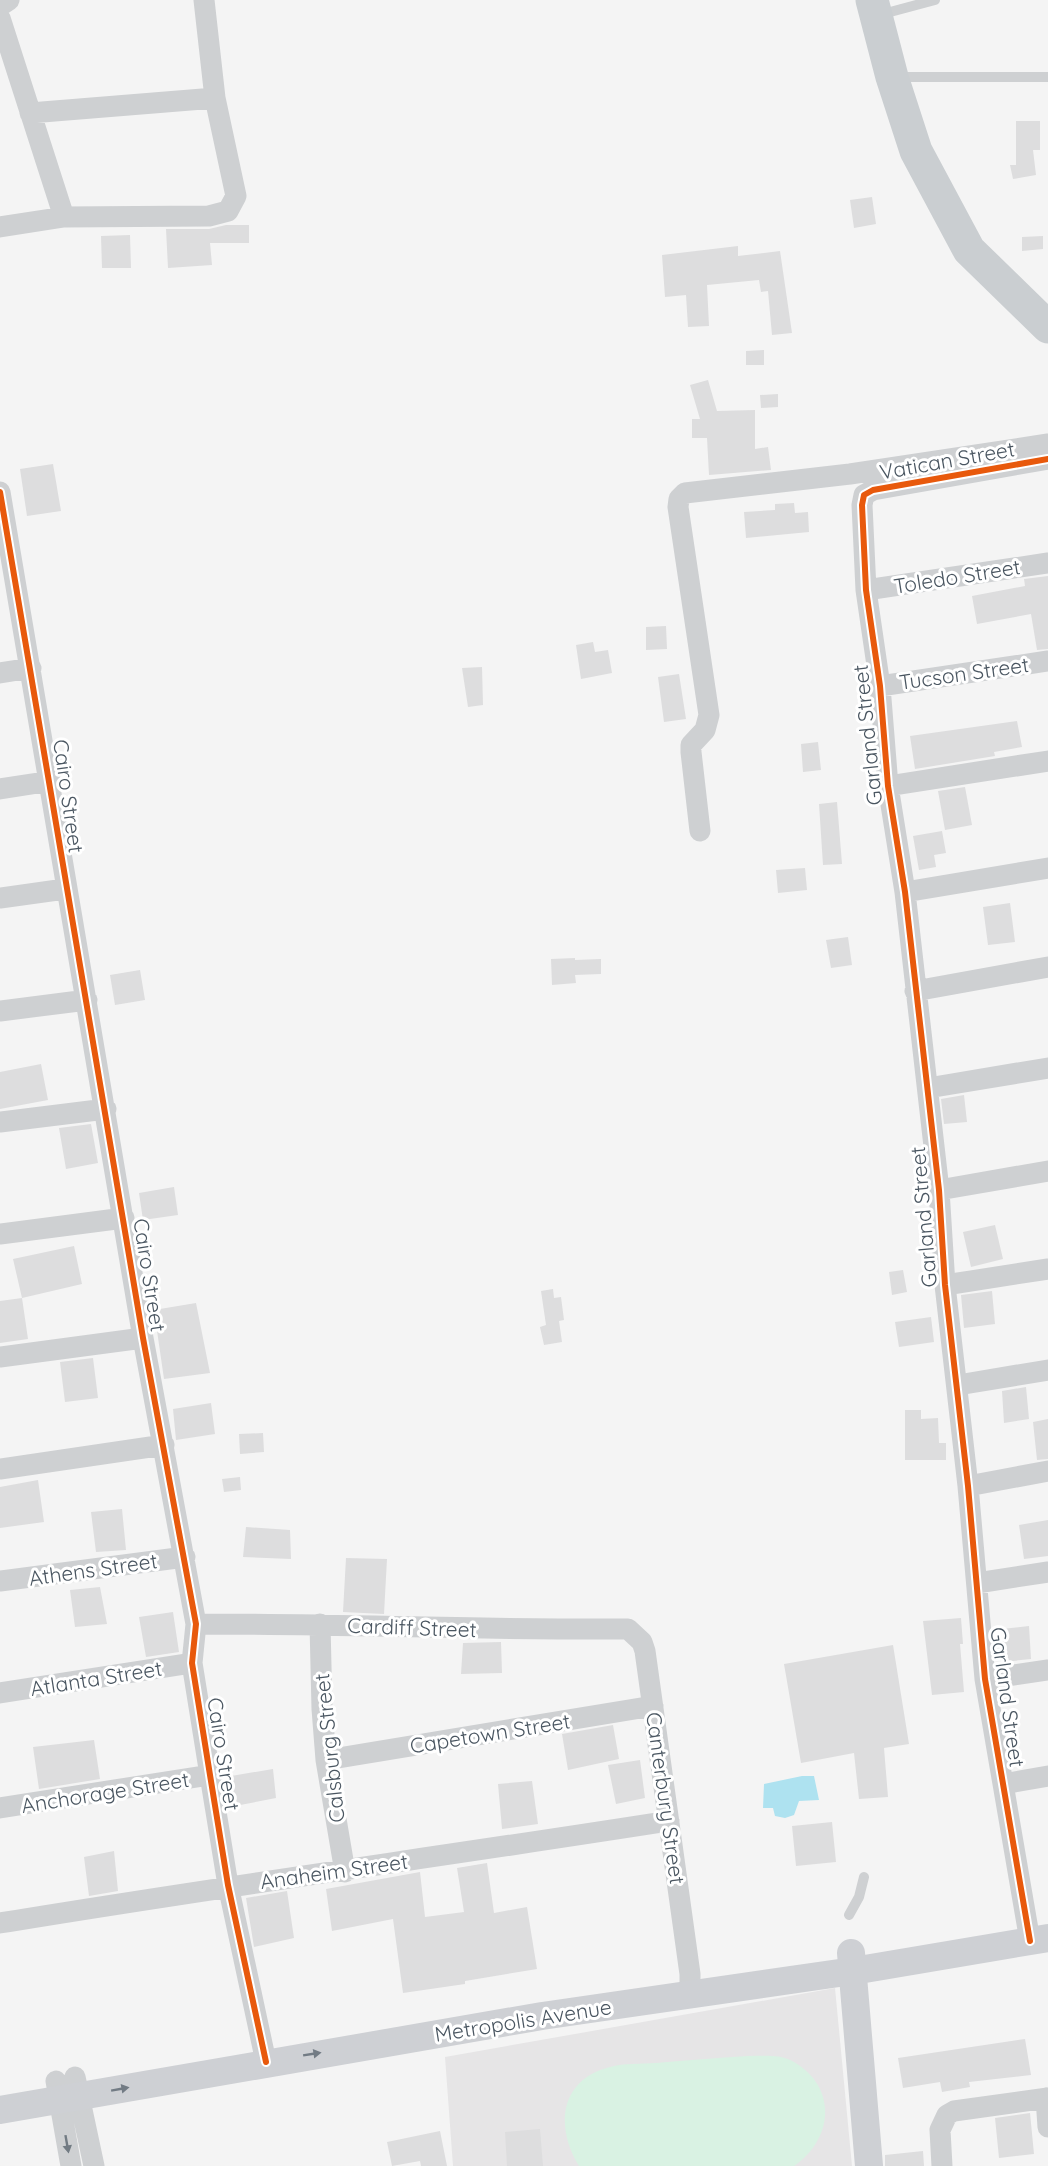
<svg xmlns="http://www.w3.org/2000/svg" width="1048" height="2166" font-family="Quicksand,sans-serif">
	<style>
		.education { fill: #e6e5e6 }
		.green { fill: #d9f2e3 }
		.water { fill: #aee2f0 }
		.building { fill: #ddddde }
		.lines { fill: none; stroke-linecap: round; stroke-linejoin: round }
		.lane { stroke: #ced0d2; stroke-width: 10 }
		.street { stroke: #ced0d2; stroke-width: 21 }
		.secondary { stroke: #ced0d4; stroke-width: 28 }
		.primary { stroke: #caced1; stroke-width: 33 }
		.cycleway-casing { stroke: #fff; stroke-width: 10 }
		.cycleway { stroke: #e8590c; stroke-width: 6 }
		.oneway { fill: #727b84 }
		.oneway2 { fill: #727b83 }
		.labels { text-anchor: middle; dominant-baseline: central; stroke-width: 6; stroke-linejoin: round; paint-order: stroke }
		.street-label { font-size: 21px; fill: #4a5661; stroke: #fff }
	</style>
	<rect width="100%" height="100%" fill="#f4f4f4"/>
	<path class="education" d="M835,1988L852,2166H453L445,2057Z"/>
	<path class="green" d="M748,2056C763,2056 781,2054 794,2062C838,2088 833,2139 794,2166H579C555,2127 559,2080 610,2067C624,2063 641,2064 656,2063C687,2060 717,2058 748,2056Z"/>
	<path class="water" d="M802,1776H814L819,1800L799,1801L794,1815L785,1818L775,1816L773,1808H763L764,1784Z"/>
	<path class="building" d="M1016,121H1040V150H1033L1036,175L1013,179L1010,165H1016Z
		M872,197L876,224L854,228L850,200Z
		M226,225H249V243H210L212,265L168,268L166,229H209Z
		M130,235L131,268H102L101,236Z
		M1043,236V249L1022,251V237Z
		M738,246V256L780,251L792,333L772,335L768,291L761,292L759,280L707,285L709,326L688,327L686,295L665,297L662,255Z
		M764,350V365H746V351Z
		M708,380L717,411L755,410V449L768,447L771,470L709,475L707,438H692V419H700L690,385Z
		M778,394V407L761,408L760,395Z
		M53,464L61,511L27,516L20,469Z
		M794,503L795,513L808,512L809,532L746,538L744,512L775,510V504Z
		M1048,576V649L1037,650L1031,614L977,624L972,596L1025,586L1024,579Z
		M666,626L667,649L646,650V627Z
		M593,642L595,652L608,650L612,673L581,679L576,645Z
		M482,667L483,705L468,707L462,668Z
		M679,674L686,719L664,722L658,677Z
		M1017,721L1022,747L994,752L995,756L915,769L910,736Z
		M818,742L821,770L803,772L801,744Z
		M965,787L972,825L945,830L938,791Z
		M837,802L842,864L823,865L819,804Z
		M942,831L946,853L934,855L936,867L919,870L913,836Z
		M805,868L807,890L778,893L776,870Z
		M1010,903L1015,942L988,945L983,907Z
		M848,937L852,965L831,968L826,940Z
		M575,958V960L601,959V974L575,975L576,983L552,985L551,959Z
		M140,970L145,1000L115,1005L110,975Z
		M41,1064L48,1100L0,1109V1072Z
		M964,1095L967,1122L944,1124L941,1099Z
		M91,1124L98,1163L66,1169L59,1128Z
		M174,1187L178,1215L143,1220L139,1193Z
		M995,1225L1003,1259L971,1267L963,1232Z
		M74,1246L82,1284L22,1298L13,1259Z
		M903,1270L907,1292L892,1295L889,1272Z
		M553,1289L554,1298L561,1297L564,1320L559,1321L562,1342L544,1345L540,1327L546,1325L541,1291Z
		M992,1291L995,1324L964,1328L961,1295Z
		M22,1298L28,1339L0,1343V1301Z
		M196,1303L210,1373L164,1379L154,1310Z
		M931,1317L934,1342L899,1347L895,1322Z
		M93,1358L98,1398L65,1402L60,1362Z
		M1026,1387L1029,1419L1004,1423L1002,1391Z
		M211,1403L215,1434L176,1440L173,1409Z
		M905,1410H921V1419L938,1418L939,1443H946V1460H905Z
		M1048,1419V1459L1037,1460L1033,1422Z
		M263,1433L264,1452L240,1454L239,1434Z
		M240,1477L241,1490L224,1492L222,1479Z
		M38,1480L44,1522L0,1528V1487Z
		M122,1509L126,1550L96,1552L91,1512Z
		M1048,1520V1556L1024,1559L1019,1525Z
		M246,1527L290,1530L291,1559L243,1557Z
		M346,1558L387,1559L384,1614L343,1612Z
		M100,1587L107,1624L75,1627L70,1590Z
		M173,1612L179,1652L146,1657L139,1617Z
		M961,1618L963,1644H960L964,1692L932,1695L923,1621Z
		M1029,1626L1031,1659L1003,1662L1002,1629Z
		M501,1642L502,1673L461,1674L463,1643Z
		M893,1645L909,1744L884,1748L888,1797L859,1799L854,1753L801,1763L784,1664Z
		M613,1725L619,1759L568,1770L562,1734Z
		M94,1740L100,1779L39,1789L33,1747Z
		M640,1760L645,1798L616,1804L608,1765Z
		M273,1769L276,1798L235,1806L231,1776Z
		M532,1781L538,1824L502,1829L498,1784Z
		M832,1822L836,1862L796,1866L792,1826Z
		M114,1851L118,1891L89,1896L84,1857Z
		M487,1863L494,1913L527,1907L537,1969L465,1981V1984L403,1993L393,1919L332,1931L326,1889L420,1872L425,1917L464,1912L457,1868Z
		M287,1891L294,1938L254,1947L246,1898Z
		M1025,2039L1031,2075L969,2082L970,2087L942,2092L940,2082L903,2088L898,2058Z
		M1030,2113L1034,2154L999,2158L995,2118Z
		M540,2129L543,2166H507L505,2132Z
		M440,2131L447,2166H421L420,2161L392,2166L387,2142Z
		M923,2151L924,2166H885V2155Z"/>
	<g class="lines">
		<path class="lane" d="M879,15L935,0
			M895,77H1048
			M849,1915L859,1897L864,1877"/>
		<path class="street" d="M0,6L9,0
			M0,18L64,217
			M30,113L215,98
			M0,227L64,217L209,216L228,211L236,196L215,98L204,0
			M0,492L143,1338L196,1624L192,1663L210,1775L228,1885L266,2062
			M866,590L1048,563
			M0,673L31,668
			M880,686L1048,661
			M888,786L1048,761
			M0,789L51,781
			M700,831L691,752V745L705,730L709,715L678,507L679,499L685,493L850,474L1048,444
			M905,892L1048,868
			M0,898L65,889
			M915,991L1048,967
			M0,1011L87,1000
			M928,1088L1048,1068
			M0,1122L106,1109
			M939,1190L1048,1171
			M0,1234L124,1218
			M945,1285L1048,1269
			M0,1357L143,1338
			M958,1385L1048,1370
			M0,1469L164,1445
			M968,1486L1048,1471
			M0,1581L185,1557
			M977,1583L1048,1572
			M196,1624C340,1624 484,1630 628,1629L642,1642L645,1651L690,1974V1992
			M320,1624L322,1709L326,1760L345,1872
			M985,1679L1048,1670
			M0,1693L192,1663
			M326,1760L653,1706
			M1003,1784L1048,1776
			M0,1808L210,1775
			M0,1923C223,1886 446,1856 669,1821
			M1030,1941L985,1679L968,1486L945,1285L939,1190L905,892L888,786L880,686L866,590L862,505L864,495L873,490L1048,459
			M75,2077L94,2166
			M56,2081L71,2166
			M1046,2098L1048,2127
			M942,2166L940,2130L947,2115L954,2111L1048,2098"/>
		<path class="secondary" d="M851,1953L869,2166
			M0,2110L542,2016L853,1971L1048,1938"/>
		<path class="primary" d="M872,0L892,77L916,151L969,250L1048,327"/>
		<defs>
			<path id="cycleway" d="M0,492L143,1338L196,1624L192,1663L210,1775L228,1885L266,2062
				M1030,1941L985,1679L968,1486L945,1285L939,1190L905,892L888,786L880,686L866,590L862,505L864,495L873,490L1048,459"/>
		</defs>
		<use href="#cycleway" class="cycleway-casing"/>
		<use href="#cycleway" class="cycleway"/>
	</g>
	<defs><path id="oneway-solid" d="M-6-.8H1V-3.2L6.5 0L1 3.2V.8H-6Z" transform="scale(1.5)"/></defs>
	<g class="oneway">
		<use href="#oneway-solid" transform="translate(312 2054) rotate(-9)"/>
		<use href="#oneway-solid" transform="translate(120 2089) rotate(-10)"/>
	</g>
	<use class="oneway2" href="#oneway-solid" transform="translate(67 2144) rotate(80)"/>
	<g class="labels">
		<g class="street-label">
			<text transform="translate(947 460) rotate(-10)">Vatican Street</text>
			<text transform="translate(957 576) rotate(-9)">Toledo Street</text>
			<text transform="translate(964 673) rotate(-8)">Tucson Street</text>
			<text transform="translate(867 735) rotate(-96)">Garland Street</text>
			<text transform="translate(69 796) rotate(82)">Cairo Street</text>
			<text transform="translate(923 1217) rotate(-95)">Garland Street</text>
			<text transform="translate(150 1275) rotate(81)">Cairo Street</text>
			<text transform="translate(93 1569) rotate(-8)">Athens Street</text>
			<text transform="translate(412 1627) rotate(2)">Cardiff Street</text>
			<text transform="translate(96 1678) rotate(-9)">Atlanta Street</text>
			<text transform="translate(1008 1697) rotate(82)">Garland Street</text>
			<text transform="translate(490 1733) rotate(-9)">Capetown Street</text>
			<text transform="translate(329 1748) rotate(-96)">Calsburg Street</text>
			<text transform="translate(224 1754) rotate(81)">Cairo Street</text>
			<text transform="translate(105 1792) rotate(-9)">Anchorage Street</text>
			<text transform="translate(666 1798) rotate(82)">Canterbury Street</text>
			<text transform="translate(334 1871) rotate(-8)">Anaheim Street</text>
			<text transform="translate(523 2020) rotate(-9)">Metropolis Avenue</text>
		</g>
	</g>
</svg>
